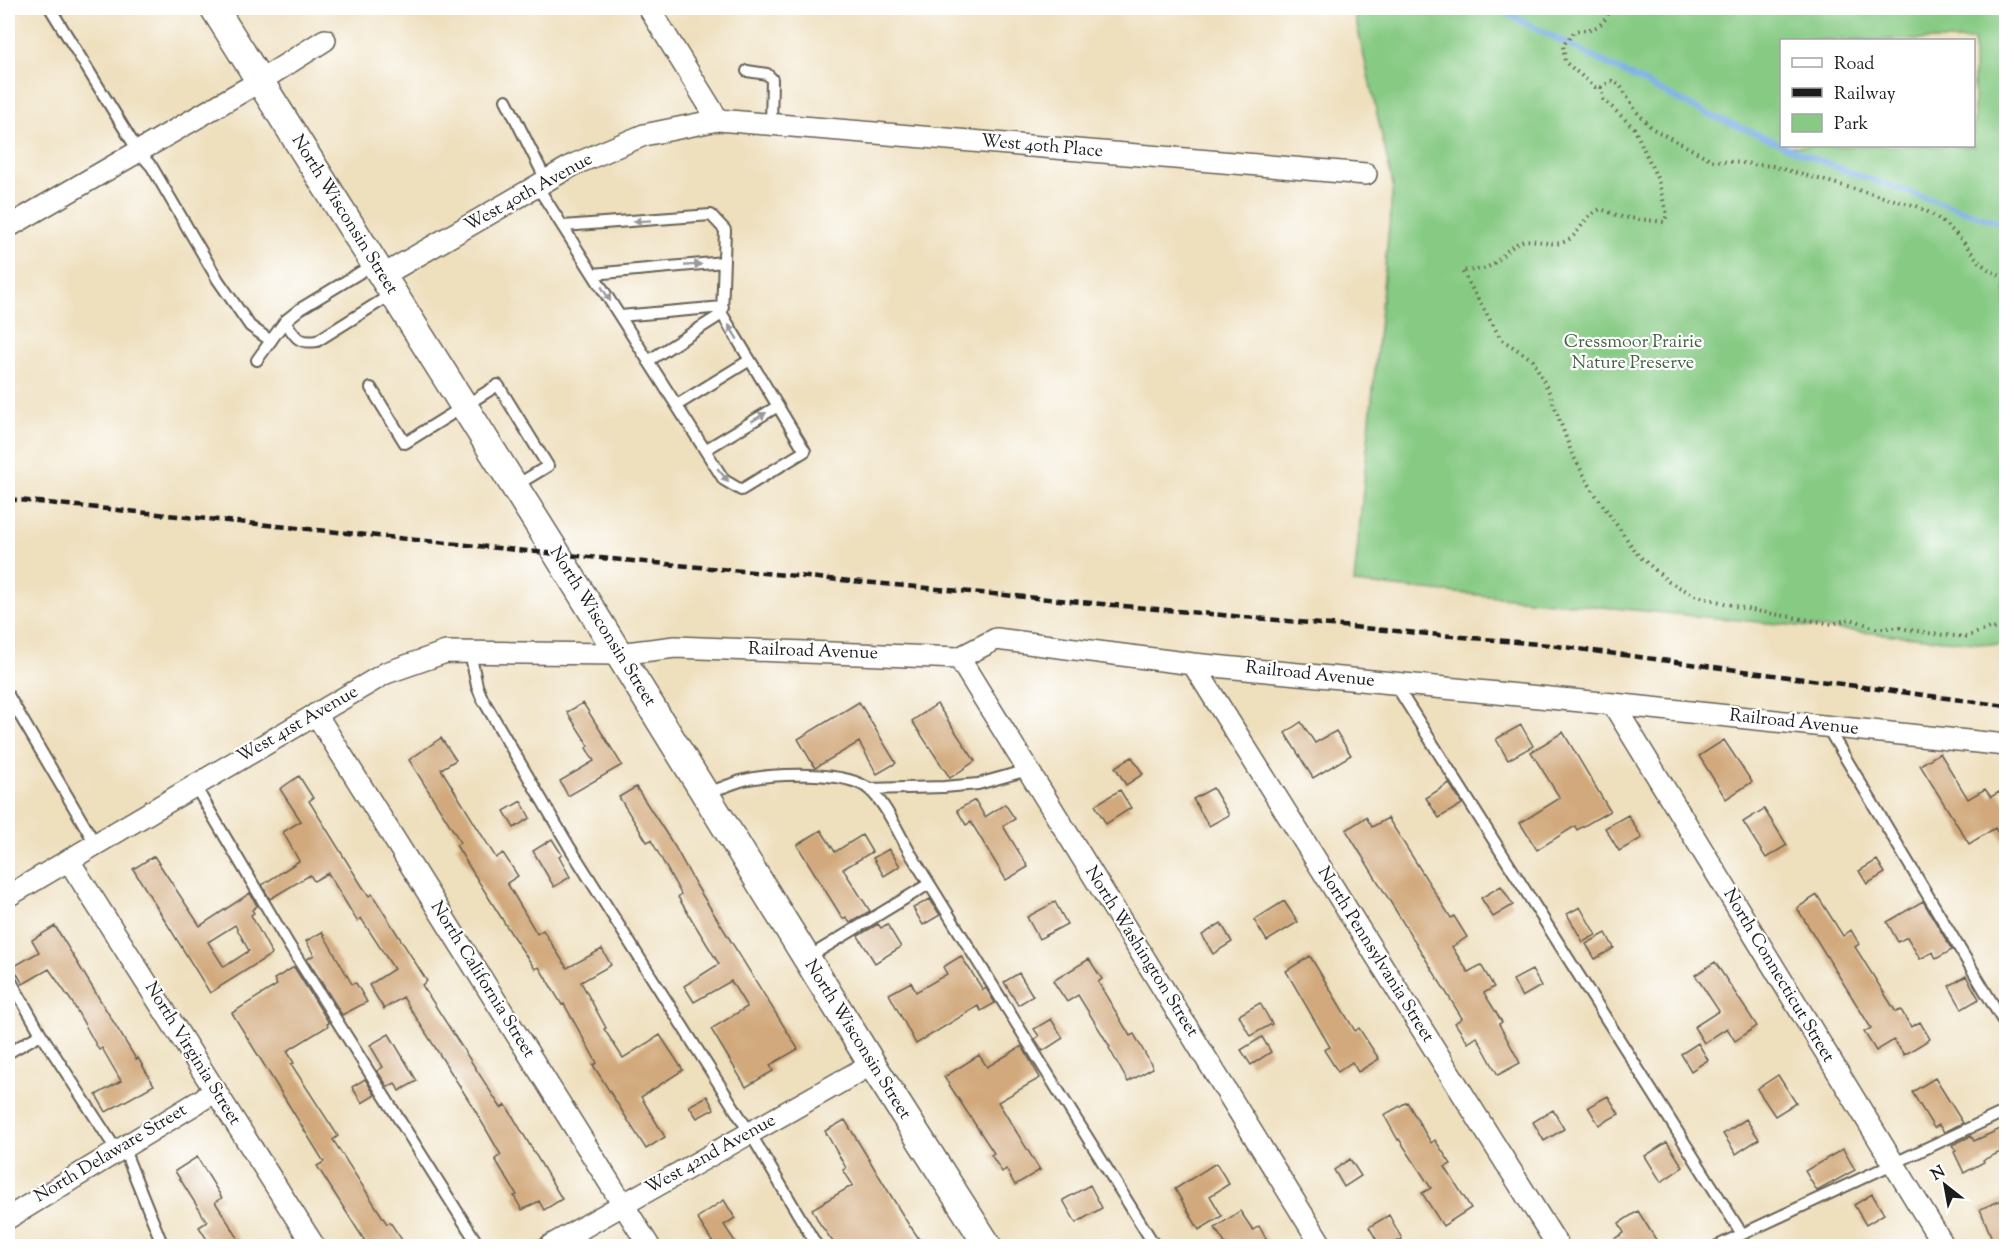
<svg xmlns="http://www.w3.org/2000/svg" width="2014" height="1254" font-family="'Sorts Mill Goudy',serif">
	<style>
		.green { fill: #86ca83; stroke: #517350; stroke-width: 1.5; fill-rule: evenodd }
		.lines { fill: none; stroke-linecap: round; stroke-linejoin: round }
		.stream { stroke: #77ace4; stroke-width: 6 }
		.building { fill: #d1a97c; fill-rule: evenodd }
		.service-casing { stroke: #666054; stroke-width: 14 }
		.minor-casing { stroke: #666054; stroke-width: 24 }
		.tertiary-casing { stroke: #666054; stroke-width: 30 }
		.path { stroke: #666054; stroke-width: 4; stroke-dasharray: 1.5 4.5; stroke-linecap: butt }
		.service { stroke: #fff; stroke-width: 10 }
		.minor { stroke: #fff; stroke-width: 21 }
		.tertiary { stroke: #fff; stroke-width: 27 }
		.rail { stroke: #1c1c1c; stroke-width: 4.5; stroke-dasharray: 9 4.5; stroke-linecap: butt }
		.oneway { fill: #999 }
		.labels { text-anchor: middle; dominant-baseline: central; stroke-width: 4.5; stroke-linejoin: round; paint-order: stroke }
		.street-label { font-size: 18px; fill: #1c1c1c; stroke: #fff }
		.park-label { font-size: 18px; fill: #466245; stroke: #fff }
	</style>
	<rect width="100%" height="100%" fill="#fff"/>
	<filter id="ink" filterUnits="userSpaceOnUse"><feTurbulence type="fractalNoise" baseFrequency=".0167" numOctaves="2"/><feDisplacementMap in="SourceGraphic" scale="12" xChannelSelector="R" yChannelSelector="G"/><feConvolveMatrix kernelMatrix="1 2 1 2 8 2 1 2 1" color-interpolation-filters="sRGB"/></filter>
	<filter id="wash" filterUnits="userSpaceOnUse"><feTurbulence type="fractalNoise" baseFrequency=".008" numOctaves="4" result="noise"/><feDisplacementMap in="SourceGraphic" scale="24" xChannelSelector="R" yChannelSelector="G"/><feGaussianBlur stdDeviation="1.35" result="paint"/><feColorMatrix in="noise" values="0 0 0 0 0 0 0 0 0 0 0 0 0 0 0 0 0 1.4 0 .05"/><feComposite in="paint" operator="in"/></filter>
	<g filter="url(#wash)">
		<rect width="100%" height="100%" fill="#eedfbd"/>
		<path class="green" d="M1353,8H2006V646L1354,583L1393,185ZM1782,40H1974V146H1782Z"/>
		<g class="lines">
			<path class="stream" d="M1496,8L1707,114L1782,144
				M1784,146L1857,175L2006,225"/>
		</g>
		<g id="blocks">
			<path class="building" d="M859,702L896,763L877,774L859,742L815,768L798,739Z
				M583,703L622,765L568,796L560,781L594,761L586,748L589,746L567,712Z
				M937,704L975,761L950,778L912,721Z
				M1301,722L1315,743L1336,731L1351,755L1313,778L1285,733Z
				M1521,725L1533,746L1508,760L1496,739Z
				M1563,732L1610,811L1577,830L1575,826L1537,850L1520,823L1560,798L1531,752Z
				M441,738L456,760L441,769L496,858L503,853L518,876L507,883L537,934L543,930L567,968L602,949L611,965L581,982L606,1028L604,1029L623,1058L660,1035L683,1070L641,1097L665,1137L646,1149L593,1065L597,1063L564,1004L562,1005L539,967L535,969L512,935L464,858L456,845L460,843L455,833L409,760Z
				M1724,740L1752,782L1726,799L1699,756Z
				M1940,753L1968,799L1985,789L1991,797L1999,792L2007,804V847L1995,828L1969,844L1920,765Z
				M1132,757L1143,774L1126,785L1115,767Z
				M299,776L313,798L309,801L362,886L369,896L372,894L427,981L422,985L501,1108L506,1105L562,1199L544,1210L539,1201L522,1210L514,1196L517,1195L495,1159L501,1155L473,1107L403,997L384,1009L369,985L394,969L361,918L357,921L328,873L314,881L310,875L270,899L262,885L299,861L283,832L301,821L280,789Z
				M1449,783L1462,804L1439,818L1426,798Z
				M636,787L675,847L696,885L798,1049L770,1065L773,1071L746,1087L711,1029L747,1007L731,981L694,1002L684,986L719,964L678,897L681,894L651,840L647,842L619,797Z
				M1213,788L1229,815L1209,826L1193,799Z
				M1120,790L1131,808L1106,824L1095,805Z
				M975,800L985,817L1005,804L1015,819L1003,826L1028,867L1006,880L971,822L966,825L957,810Z
				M521,801L530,818L514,828L504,811Z
				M1764,809L1787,845L1766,858L1743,822Z
				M1628,815L1642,838L1619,851L1605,828Z
				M1366,817L1372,827L1388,818L1451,918L1454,916L1467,937L1452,947L1468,972L1481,965L1494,987L1484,993L1502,1022L1499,1024L1520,1063L1498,1075L1477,1037L1468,1043L1455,1023L1462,1018L1346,830Z
				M821,830L835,852L862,835L872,852L843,869L870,911L850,923L846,917L843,919L797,845Z
				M552,839L562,855L559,857L570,877L554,887L533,851Z
				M889,849L900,866L884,876L873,858Z
				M154,856L200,926L250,893L257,906L252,910L254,913L251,915L272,954L210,993L133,869ZM235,925L249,951L224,967L208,942Z
				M1877,860L1885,873L1867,884L1859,871Z
				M1501,886L1513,905L1493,917L1481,898Z
				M1817,895L1843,936L1851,930L1859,944L1855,947L1896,1012L1901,1010L1911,1027L1920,1022L1930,1039L1904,1055L1894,1040L1876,1051L1864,1032L1871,1028L1797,908Z
				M930,899L940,915L923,925L913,908Z
				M1284,901L1298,922L1267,941L1254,920Z
				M1923,901L1952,950L1936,959L1933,952L1920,959L1907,937L1898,942L1887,922Z
				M1055,902L1067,924L1039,939L1027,917Z
				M1580,907L1596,935L1583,942L1567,914Z
				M1221,923L1232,942L1213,954L1202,935Z
				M878,924L881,928L887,924L901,947L875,963L858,936Z
				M55,926L136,1059L138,1058L154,1085L106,1112L96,1095L121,1081L102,1048L99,1050L72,1002L49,969L23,984L13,967L39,952L32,940Z
				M322,932L352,984L356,983L367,1002L342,1015L307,959L314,955L306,941Z
				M1606,933L1614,948L1595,959L1586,944Z
				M961,956L983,990L986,988L995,1003L981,1011L978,1006L916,1044L889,994L911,982L916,992L947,974L943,967Z
				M1310,956L1355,1031L1359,1028L1379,1059L1358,1072L1352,1062L1338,1072L1324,1050L1330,1047L1286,971Z
				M1089,959L1102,979L1098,982L1130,1036L1134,1034L1153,1068L1128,1082L1109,1048L1110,1047L1078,995L1067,1002L1053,981Z
				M1715,962L1757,1026L1735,1041L1727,1028L1704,1043L1694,1027L1719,1011L1695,975Z
				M294,967L329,1023L327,1024L328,1026L287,1051L294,1063L291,1064L338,1136L333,1140L387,1224L390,1222L406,1246H368L317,1166L324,1162L232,1013L277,985L274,979Z
				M1532,970L1541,986L1522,997L1513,980Z
				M1019,973L1033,996L1018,1005L1004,982Z
				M1966,976L1979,999L1962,1009L1949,986Z
				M1260,1003L1272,1024L1250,1036L1239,1015Z
				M1051,1019L1063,1038L1043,1051L1035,1039L1039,1036L1034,1029Z
				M389,1034L417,1081L399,1091L395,1083L388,1087L377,1071L383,1067L370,1045Z
				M1262,1037L1271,1052L1251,1065L1241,1050Z
				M1698,1043L1708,1060L1691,1071L1681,1054Z
				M1022,1046L1040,1078L998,1102L1040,1170L1015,1185L1006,1169L1002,1172L991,1155L994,1153L944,1077L979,1055L987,1067Z
				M1778,1075L1796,1103L1775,1116L1757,1089Z
				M1935,1078L1963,1123L1944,1132L1939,1125L1934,1128L1912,1092Z
				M365,1079L375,1095L362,1103L352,1087Z
				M707,1096L714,1109L697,1118L689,1106Z
				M1608,1096L1619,1114L1599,1125L1588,1107Z
				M1407,1102L1431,1143L1435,1140L1451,1164L1445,1167L1471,1208L1443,1226L1422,1193L1431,1188L1399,1139L1398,1140L1384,1115Z
				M1553,1110L1564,1129L1544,1141L1533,1122Z
				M1746,1119L1759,1139L1736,1154L1723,1134Z
				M845,1120L910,1227H911L924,1246H836L820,1224L812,1209L853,1185L843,1170L846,1168L825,1131Z
				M2007,1126V1149L1983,1160L1984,1162L1964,1173L1954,1152L1956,1151L1952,1145L1971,1136L1974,1141Z
				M1667,1142L1683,1167L1661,1182L1645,1156Z
				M1843,1149L1855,1170L1817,1191L1805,1171Z
				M197,1157L222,1198L215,1202L240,1241L231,1246H211L199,1227L207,1222L175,1171Z
				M1350,1159L1361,1176L1344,1187L1334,1170Z
				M1216,1163L1229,1184L1210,1196L1222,1216L1199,1230L1175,1189Z
				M1090,1185L1102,1208L1076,1223L1063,1200Z
				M1872,1194L1884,1214L1866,1225L1854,1205Z
				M2007,1198V1242L1995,1246L1980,1209Z
				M724,1200L735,1218L724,1225L738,1246H715L697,1218Z
				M1240,1211L1253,1230L1259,1226L1270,1246H1224L1226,1245L1215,1228Z
				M1638,1211L1660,1246H1602L1624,1233L1619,1223Z
				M1389,1215L1402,1239L1389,1246H1380L1369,1227Z"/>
		</g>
	</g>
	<g filter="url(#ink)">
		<use href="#blocks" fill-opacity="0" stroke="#666054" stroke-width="1.5"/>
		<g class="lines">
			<defs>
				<path id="service" d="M50,8L138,151L152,167L218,280L250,326L271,341
					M747,71L767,74L772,79L771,125
					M506,100L546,180
					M537,186L724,480L741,490L805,451L722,314L725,230L711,215L563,226
					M593,274L724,262
					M620,316L723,307
					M285,321C295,336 297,344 317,341L392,294
					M257,360L285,321L300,309L374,264
					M648,361L722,314
					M371,388L405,443L498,385L548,466L515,486
					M677,405L750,360
					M705,450L778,406
					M470,652L477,686L482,698L570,848L750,1133L817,1246
					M1395,684L1742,1234
					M8,695L96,845
					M1827,727L2006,1026
					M195,786L289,945L479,1246
					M869,789L944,787L978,784L1028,770
					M705,794C718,789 731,784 744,780C772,773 848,770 870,790C887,805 900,837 912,856L1155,1246
					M807,958L929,884
					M8,976L41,1034
					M8,1053L41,1034L117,1151
					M123,1147L163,1246
					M1717,1246L2006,1111"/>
				<path id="minor" d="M649,8L718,120
					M8,227L260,81L325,40
					M382,276L573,165L644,135L718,120L1366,174
					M959,658L1322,1246
					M1193,664L1558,1246
					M1613,704L1944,1246
					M316,714L649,1246
					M69,861L314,1246
					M8,896L386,673L446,652L618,654L675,647L959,658L996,639L1193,664L1613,704L2006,745
					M8,1218L216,1091
					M550,1246L872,1064"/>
				<path id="tertiary" d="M214,8L557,554L872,1064L988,1246"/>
			</defs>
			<use href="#service" class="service-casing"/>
			<use href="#minor" class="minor-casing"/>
			<use href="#tertiary" class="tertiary-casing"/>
			<path class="path" d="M1610,8C1604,28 1594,29 1575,31L1563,45L1565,62L1595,87H1601L1612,81L1620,85L1636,111L1653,129L1712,160L1772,166L1916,206C1930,212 1944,222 1955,233C1976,254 1975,266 2006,278
				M1601,87L1603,99L1634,128L1658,180L1667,215L1664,222L1622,217L1601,209C1583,215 1580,236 1564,242C1550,247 1537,238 1523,241C1508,245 1500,263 1485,268C1479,271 1469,270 1462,271L1501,339L1533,360L1550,394L1572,454L1593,491L1638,555L1669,582L1697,596L1751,610L1832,624L1850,619L1876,628H1900L1934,634L1966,637L1989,628L2006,630"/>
			<use href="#service" class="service"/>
			<use href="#minor" class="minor"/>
			<use href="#tertiary" class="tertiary"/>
			<path class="rail" d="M8,499L557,554L1549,645L2006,706"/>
		</g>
		<defs><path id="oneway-solid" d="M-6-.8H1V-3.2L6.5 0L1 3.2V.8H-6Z" transform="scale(1.5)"/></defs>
		<g class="oneway">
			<use href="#oneway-solid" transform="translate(642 221) rotate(176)"/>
			<use href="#oneway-solid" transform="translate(693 265) rotate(-5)"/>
			<use href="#oneway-solid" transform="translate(606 294) rotate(58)"/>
			<use href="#oneway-solid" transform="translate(733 332) rotate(-121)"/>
			<use href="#oneway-solid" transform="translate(759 417) rotate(-31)"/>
			<use href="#oneway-solid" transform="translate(723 475) rotate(50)"/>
		</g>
	</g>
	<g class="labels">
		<g class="street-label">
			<text transform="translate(1042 147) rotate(5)">West 40th Place</text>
			<text transform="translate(529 193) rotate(-29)">West 40th Avenue</text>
			<text transform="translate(344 215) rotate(58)">North Wisconsin Street</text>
			<text transform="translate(602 627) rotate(58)">North Wisconsin Street</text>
			<text transform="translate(813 652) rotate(2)">Railroad Avenue</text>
			<text transform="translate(1310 675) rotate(6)">Railroad Avenue</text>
			<text transform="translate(1794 723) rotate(6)">Railroad Avenue</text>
			<text transform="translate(298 725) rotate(-30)">West 41st Avenue</text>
			<text transform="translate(1141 952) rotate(58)">North Washington Street</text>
			<text transform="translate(1375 955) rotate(58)">North Pennsylvania Street</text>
			<text transform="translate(1778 976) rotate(59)">North Connecticut Street</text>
			<text transform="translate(482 980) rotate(58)">North California Street</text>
			<text transform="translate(857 1040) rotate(58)">North Wisconsin Street</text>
			<text transform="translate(192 1054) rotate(58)">North Virginia Street</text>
			<text transform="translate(111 1154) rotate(-31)">North Delaware Street</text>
			<text transform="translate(711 1155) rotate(-29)">West 42nd Avenue</text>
		</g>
		<g class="park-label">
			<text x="1633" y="343">Cressmoor Prairie<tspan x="1633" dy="21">Nature Preserve</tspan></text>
		</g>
	</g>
	<rect width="2014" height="1254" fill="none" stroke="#fff" stroke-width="30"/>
	<rect x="1780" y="39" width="195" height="108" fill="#ffffff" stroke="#a4a4a4" stroke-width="1.5"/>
	<rect x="1792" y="58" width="30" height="9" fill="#ffffff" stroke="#a4a4a4" stroke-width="1.5"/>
	<text x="1834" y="69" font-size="18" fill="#1c1c1c">Road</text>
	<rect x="1792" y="88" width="30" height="9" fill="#1c1c1c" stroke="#a4a4a4" stroke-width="1.5"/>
	<text x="1834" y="99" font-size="18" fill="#1c1c1c">Railway</text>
	<rect x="1792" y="114" width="30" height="18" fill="#86ca83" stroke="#a4a4a4" stroke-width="1.5"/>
	<text x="1834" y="129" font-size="18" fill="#1c1c1c">Park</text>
	<g transform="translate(1945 1185) rotate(329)" stroke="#ffffff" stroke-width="4.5" paint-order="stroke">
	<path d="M0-4.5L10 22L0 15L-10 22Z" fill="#1c1c1c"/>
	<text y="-9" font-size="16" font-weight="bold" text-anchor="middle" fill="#1c1c1c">N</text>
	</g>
</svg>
